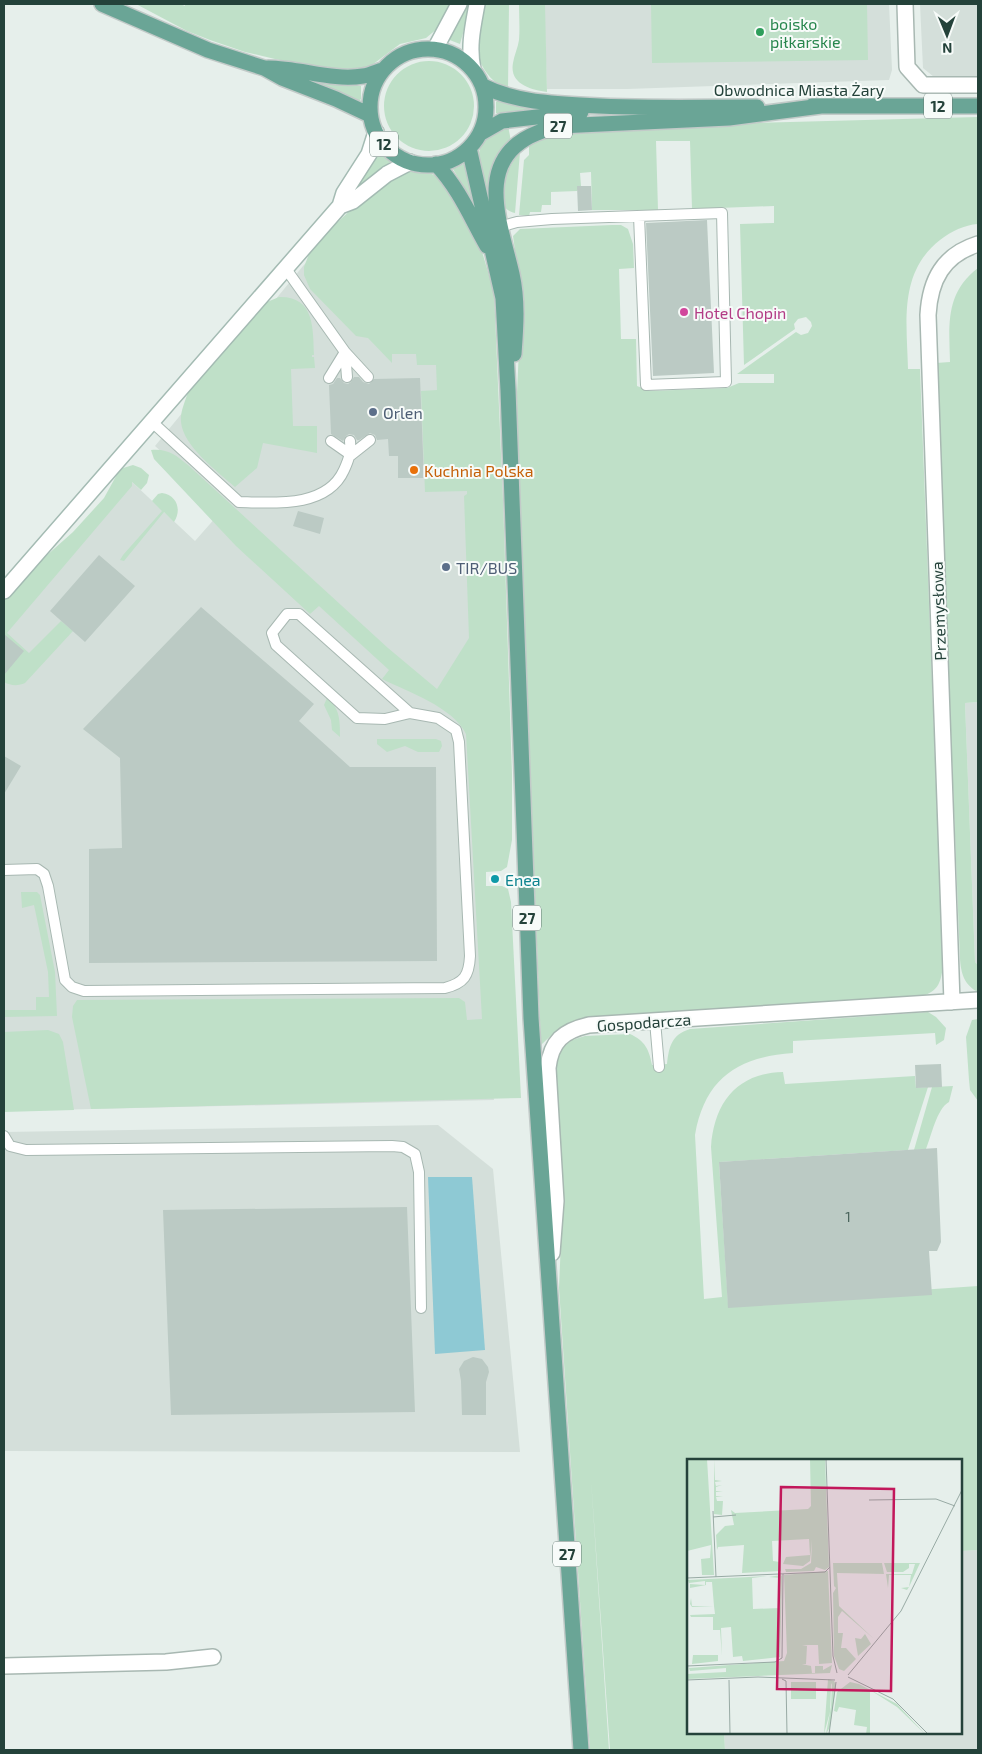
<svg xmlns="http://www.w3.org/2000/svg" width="982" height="1754" font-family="'Exo 2',sans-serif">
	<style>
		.built { fill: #d4dfda }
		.green { fill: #bfe0c8 }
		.water { fill: #8ec9d4 }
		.building { fill: #bbcac4 }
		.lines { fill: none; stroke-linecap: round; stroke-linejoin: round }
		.lane-casing { stroke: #a8b8b2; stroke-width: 12 }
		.street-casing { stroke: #a8b8b2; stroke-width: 18 }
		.secondary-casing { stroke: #a4bbb3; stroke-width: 18 }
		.primary-casing { stroke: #c2cac8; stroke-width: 18 }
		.lane { stroke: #fff; stroke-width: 10 }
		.street { stroke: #fff; stroke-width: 15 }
		.secondary { stroke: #fff; stroke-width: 15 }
		.primary { stroke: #6aa596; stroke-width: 15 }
		.leisure-dot { fill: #2e9e5b; stroke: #f7fbf9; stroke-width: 2 }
		.hotel-dot { fill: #d1479c; stroke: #f7fbf9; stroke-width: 2 }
		.service-dot { fill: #5c6f8a; stroke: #f7fbf9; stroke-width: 2 }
		.food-dot { fill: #e8710a; stroke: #f7fbf9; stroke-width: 2 }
		.culture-dot { fill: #0f9aa8; stroke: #f7fbf9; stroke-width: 2 }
		.labels { text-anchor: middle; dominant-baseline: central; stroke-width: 4; stroke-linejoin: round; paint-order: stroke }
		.number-label { font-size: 14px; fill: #4a645c }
		.shield { fill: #f7fbf9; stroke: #637a73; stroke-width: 1 }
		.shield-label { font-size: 15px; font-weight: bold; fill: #24423a }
		.leisure-label { font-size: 16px; fill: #27864d; stroke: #f7fbf9; text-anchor: start }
		.street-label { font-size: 16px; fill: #24423a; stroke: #f7fbf9 }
		.hotel-label { font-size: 16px; fill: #b23c85; stroke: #f7fbf9; text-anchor: start }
		.service-label { font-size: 16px; fill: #4e5e75; stroke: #f7fbf9; text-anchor: start }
		.food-label { font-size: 16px; fill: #c56008; stroke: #f7fbf9; text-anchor: start }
		.culture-label { font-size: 16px; fill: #0d838f; stroke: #f7fbf9; text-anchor: start }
		.inset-road { fill: none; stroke: #98aaa4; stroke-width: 1 }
		.view { fill: #c2185b; fill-opacity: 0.15; stroke: #c2185b; stroke-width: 2.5 }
		.inset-edge { fill: none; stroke: #24423a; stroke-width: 2.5 }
	</style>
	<rect width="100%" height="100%" fill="#e6efeb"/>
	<path class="built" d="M544,4H889L892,70L889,80L627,89H547Z
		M920,4H978V76L934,77L923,68Z
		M348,217L472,244L478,837L494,1100L4,1111V633L132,482L195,541L224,508L155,446L303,266Z
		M978,702V965L975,962L965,703Z
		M438,1125L493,1169L520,1452L4,1451V1132Z
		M978,1550V1750H725L724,1733H961V1551Z"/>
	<path class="green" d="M136,4H180L185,6V4H453L438,28L426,38L400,44L368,68L342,72L275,59L245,52L210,40L187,31Z
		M466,4H471L460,44L447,39Z
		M484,4H509L508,89C489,83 474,59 477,39C478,27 482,15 484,4Z
		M519,4H545L547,92C531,90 509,84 513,63C514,55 518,48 519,40C520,28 519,16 519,4Z
		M651,4H867L868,60L652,63Z
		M384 106a45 45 0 1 1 90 0a45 45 0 1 1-90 0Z
		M318,81L361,86V99L359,101L354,99L318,83Z
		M498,100L541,107V110L498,114L496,113V102Z
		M978,117V224C964,225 952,231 940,240C898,273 907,323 908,369H920L943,967C940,985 938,991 920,997L579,1020C563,1025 553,1033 541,1045L516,414L520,328L518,272L513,236L520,229L612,225H621L628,229L633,244L634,268L619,269L621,339H636L637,386L650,391L727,388L739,383H774V374H737L796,332L801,335L808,333L812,326L811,322L806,317L798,319L794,324L795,329L744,365L740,224L774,223V206L692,209L690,141H656L658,210H592L591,172L580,173L581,186L577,191L551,192V205H542L541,212H530L529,216L519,215L524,160L529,155V143L560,132L717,124Z
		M508,126L511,141L490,180L488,191H485C481,173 471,148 490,135C495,131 502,129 508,126Z
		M520,152L515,213C488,207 508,165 520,152Z
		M379,153L390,162L354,191L353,189Z
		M466,163L476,208L453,169Z
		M405,169L427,171L442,180L475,235L483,255L494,292L503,500L512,774V840L507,867L501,871L486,872V886H502L508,889L511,902L521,1098L91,1109L72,1017L73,1006L77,1000L459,998L465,1002L467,1020L482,1019L466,734C453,707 408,692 382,679L389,670L319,606L310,614L236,546L154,459L151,450C167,448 176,455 188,465L388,648L437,689L469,638L464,496L467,494V491L425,492L421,391L437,390L436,365H417L416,354H392V363L368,338L356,336L310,289L304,275V267L309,254L329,230L368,194Z
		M978,268V702L965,703L975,962L978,965V992C964,985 961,973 960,959L936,363L950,362C949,325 945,293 978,268Z
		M279,297C315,296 313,329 314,355H312V357H314L315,368L291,369L293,426H317V453L263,443L257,468L235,487C218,472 183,446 181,422C180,412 185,402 188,392L267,302Z
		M133,465L141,468L149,475L147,483L141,490L132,482V486L7,633L29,653L61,621L73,631L25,683C18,686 11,686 4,682V601L28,572L73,532L104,498L120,469Z
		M162,493C177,495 182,510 174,522L164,512L124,561L120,560L123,555L162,511L152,501L158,494Z
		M327,698C340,708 340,721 340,737L332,730L331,720L324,705Z
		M377,739H436L441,741L442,746L439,752H418L405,746L387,752L377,744Z
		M21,892H37L40,895L55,972L57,1016L4,1017V1010H36V997H49L48,972L34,905L22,908Z
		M928,1012L936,1017L946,1028L944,1040L936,1045L935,1033L793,1041V1053C738,1057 705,1078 695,1135L704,1299L722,1297L711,1147C714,1103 737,1073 783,1072L785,1084L915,1076L916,1088L928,1087L908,1150L719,1162L728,1303L978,1286V1550L961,1551V1460H688V1733H724L725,1750H610L591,1479L609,1750H590L559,1288L562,1217L553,1076L558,1053L563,1047L572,1040L585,1036L630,1034C645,1041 649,1049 652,1065L667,1064C669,1047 671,1035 690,1029Z
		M978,1019V1101L970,1090L969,1080L966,1037L972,1020Z
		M48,1030L59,1034L63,1042L74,1110L4,1112V1032Z
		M953,1086L949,1102C937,1108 931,1137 926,1149L914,1150L932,1087Z"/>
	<path class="water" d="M428,1177H472L485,1350L435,1354Z"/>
	<path class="building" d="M577,186H591L592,210L578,211Z
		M707,220L714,373L653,376L646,223Z
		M354,377H359L363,382L369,384L374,379L420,378L424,478H398V456H389L388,439L377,440L375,435L370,433L359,440H357L354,435L349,434L346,436L343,441L331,434L329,385L333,384L337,378H340L344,383L348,384L351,382Z
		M298,511L324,518L320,534L293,526Z
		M99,555L135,586L85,642L50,611Z
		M201,607L314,704L299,721L350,767H436L437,961L89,963V849L122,848L120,758L83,729Z
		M4,634L24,651L4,675Z
		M4,756L21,766L4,794Z
		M941,1064L942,1087L916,1088L915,1065Z
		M937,1148L941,1242L937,1251H929L932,1295L728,1308L719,1162Z
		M407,1207L415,1412L171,1415L163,1210Z
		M473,1357L482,1359L488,1367L489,1372L486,1382V1415H462L461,1381L459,1369L464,1361Z"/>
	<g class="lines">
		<defs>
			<path id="lane" d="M496,228L517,222L552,219L722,213L726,382L646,385L639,216
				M286,269L345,352L347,377
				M329,378L345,352L368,377
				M151,421L239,502C274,503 327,508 344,470C349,459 351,453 350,441
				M331,441L351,455L370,440
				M4,870L37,869L44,874L48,886L65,980L72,987L84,991L445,988C464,983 469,976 470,956L459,742L456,730L438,718L410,713L299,614H287L272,633L276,645L357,718L385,719L410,713
				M655,1021L659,1067
				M4,1136L10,1146L26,1150L392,1146L403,1147L415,1154L419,1172L421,1308"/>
			<path id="street" d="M905,4L907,67L923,85H978
				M952,1002L928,315C930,280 943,255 978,244
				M552,1253L556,1201L548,1068C551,1041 563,1031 589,1025L978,1000
				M4,1666L166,1662L213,1657"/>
			<path id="secondary" d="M435,49L459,4
				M473,69C468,47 473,26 477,4
				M340,206L353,201L387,174L410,162
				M4,591L340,206L344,193L369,154L376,132"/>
			<path id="primary" d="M102,4L208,50L264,68L282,78L336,99L370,115
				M370 107a58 58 0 1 1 116 0a58 58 0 1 1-116 0Z
				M268,68C300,68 332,81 363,76C370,75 376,72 382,70
				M483,86C513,101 547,103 580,105C639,109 698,107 757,107
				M812,106H978
				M481,133L502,121L581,112
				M469,148L503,298L508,390L531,1018L581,1750
				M436,164C460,190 470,216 487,246
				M514,354C516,327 518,301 512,274C501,225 472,159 537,133C544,130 551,128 559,126L729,118L821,106"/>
		</defs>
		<use href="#lane" class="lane-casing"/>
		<use href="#street" class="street-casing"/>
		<use href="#secondary" class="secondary-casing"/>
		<use href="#primary" class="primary-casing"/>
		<use href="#lane" class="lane"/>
		<use href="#street" class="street"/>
		<use href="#secondary" class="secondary"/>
		<use href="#primary" class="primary"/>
	</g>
	<circle class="leisure-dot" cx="760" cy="32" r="5"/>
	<circle class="hotel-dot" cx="684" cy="312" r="5"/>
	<g class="service-dot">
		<circle cx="373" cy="412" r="5"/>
		<circle cx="446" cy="567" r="5"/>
	</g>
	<circle class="food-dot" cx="414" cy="470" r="5"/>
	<circle class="culture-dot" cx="495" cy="879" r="5"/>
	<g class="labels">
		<g class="number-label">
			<text x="848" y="1216">1</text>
		</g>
		<g class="shield">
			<rect x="924" y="93.5" width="28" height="25" rx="4"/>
			<rect x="544" y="113.5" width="28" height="25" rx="4"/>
			<rect x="370" y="131.5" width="28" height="25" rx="4"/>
			<rect x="513" y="905.5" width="28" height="25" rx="4"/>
			<rect x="553" y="1541.5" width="28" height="25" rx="4"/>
		</g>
		<g class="shield-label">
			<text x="938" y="106">12</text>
			<text x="558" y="126">27</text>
			<text x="384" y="144">12</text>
			<text x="527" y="918">27</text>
			<text x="567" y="1554">27</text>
		</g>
		<g class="leisure-label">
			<text x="770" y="23">boisko<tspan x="770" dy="18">piłkarskie</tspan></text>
		</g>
		<g class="street-label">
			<text x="799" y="89">Obwodnica Miasta Żary</text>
			<text transform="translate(938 611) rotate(-92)">Przemysłowa</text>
			<text transform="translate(644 1022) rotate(-4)">Gospodarcza</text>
		</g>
		<g class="hotel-label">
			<text x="694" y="312">Hotel Chopin</text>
		</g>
		<g class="service-label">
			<text x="383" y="412">Orlen</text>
			<text x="456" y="567">TIR/BUS</text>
		</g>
		<g class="food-label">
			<text x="424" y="470">Kuchnia Polska</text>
		</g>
		<g class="culture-label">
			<text x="505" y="879">Enea</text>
		</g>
	</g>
	<g transform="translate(687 1459)">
		<rect width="275" height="275" fill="#e6efeb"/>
		<path d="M0,0H20L27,116H15L14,100L23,99L24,86L0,92ZM27,0L28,21L35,22L28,23L29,27L35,26L29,28V32H36L29,33V37H36L29,38L30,42H36L35,56L27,55ZM123,0H138L142,108L138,111L129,108L127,112L99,113L98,110H114L124,104L125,81L123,102L116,107L96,105L99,98L123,96L122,80L85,82L86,102L93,103L94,112L55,114L57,86L31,88L30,91L29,76L38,67L47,66L44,51L48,54L121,50L124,47ZM146,104H195L197,115L150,114L152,147L187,180L155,152L151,158V174H156L154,189H159L169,200L157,212L152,210L147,197L146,134L149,129L147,127ZM197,104H233L222,128L220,131L214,129L222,128L224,116H202L201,129L199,115H225L228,105H222V109L216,113H200ZM141,112L145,204L132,205L131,186H121L115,187H120L119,205H115L124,207L125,214H128V207H136V211L145,206L143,214L0,220V215L39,213V209L3,212L2,209L97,202L100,194L97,116ZM94,116L95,117L93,198L56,202L55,197L46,198L44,168L34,169L35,197L33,171H26V158H4L3,156L28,155L27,147L5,148L3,145L4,139L5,147H27L25,123H19V126L3,129V125L18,126V122L2,124L1,121L80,117L65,119L66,150L93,149V119L82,118ZM178,175L184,185L171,197L168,179L174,180ZM6,196H31V202L5,205ZM141,220L147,222L149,226L143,268L139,275L144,248L145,224L144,226L143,253L137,275ZM104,223H129V240H104ZM163,223L172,225L210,245L238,275L210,248L183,231V275H179L180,268L167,266L169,251L152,248L150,253L147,252L150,233Z" fill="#bfe0c8"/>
		<path class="inset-road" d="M139,0L146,197L150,214M182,41L249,40L268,47M26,52L29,118M26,58L49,56M0,119L138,113L143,108M0,207L88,203L95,199L96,115M161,216L214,152L275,31M161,218L206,240L241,275M95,220L99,222L100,275M0,221L71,218L148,221M42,221L43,275M142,275L149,223"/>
		<path class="view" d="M94,28L207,30L204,232L90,230Z"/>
		<rect width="275" height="275" class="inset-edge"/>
	</g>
	<rect width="982" height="1754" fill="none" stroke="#24423a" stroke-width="10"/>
	<g transform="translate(947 35) rotate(179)" stroke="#f7fbf9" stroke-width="4" paint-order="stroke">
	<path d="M0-4L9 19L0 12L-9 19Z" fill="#24423a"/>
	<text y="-8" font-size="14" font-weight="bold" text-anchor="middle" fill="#24423a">N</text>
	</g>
</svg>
